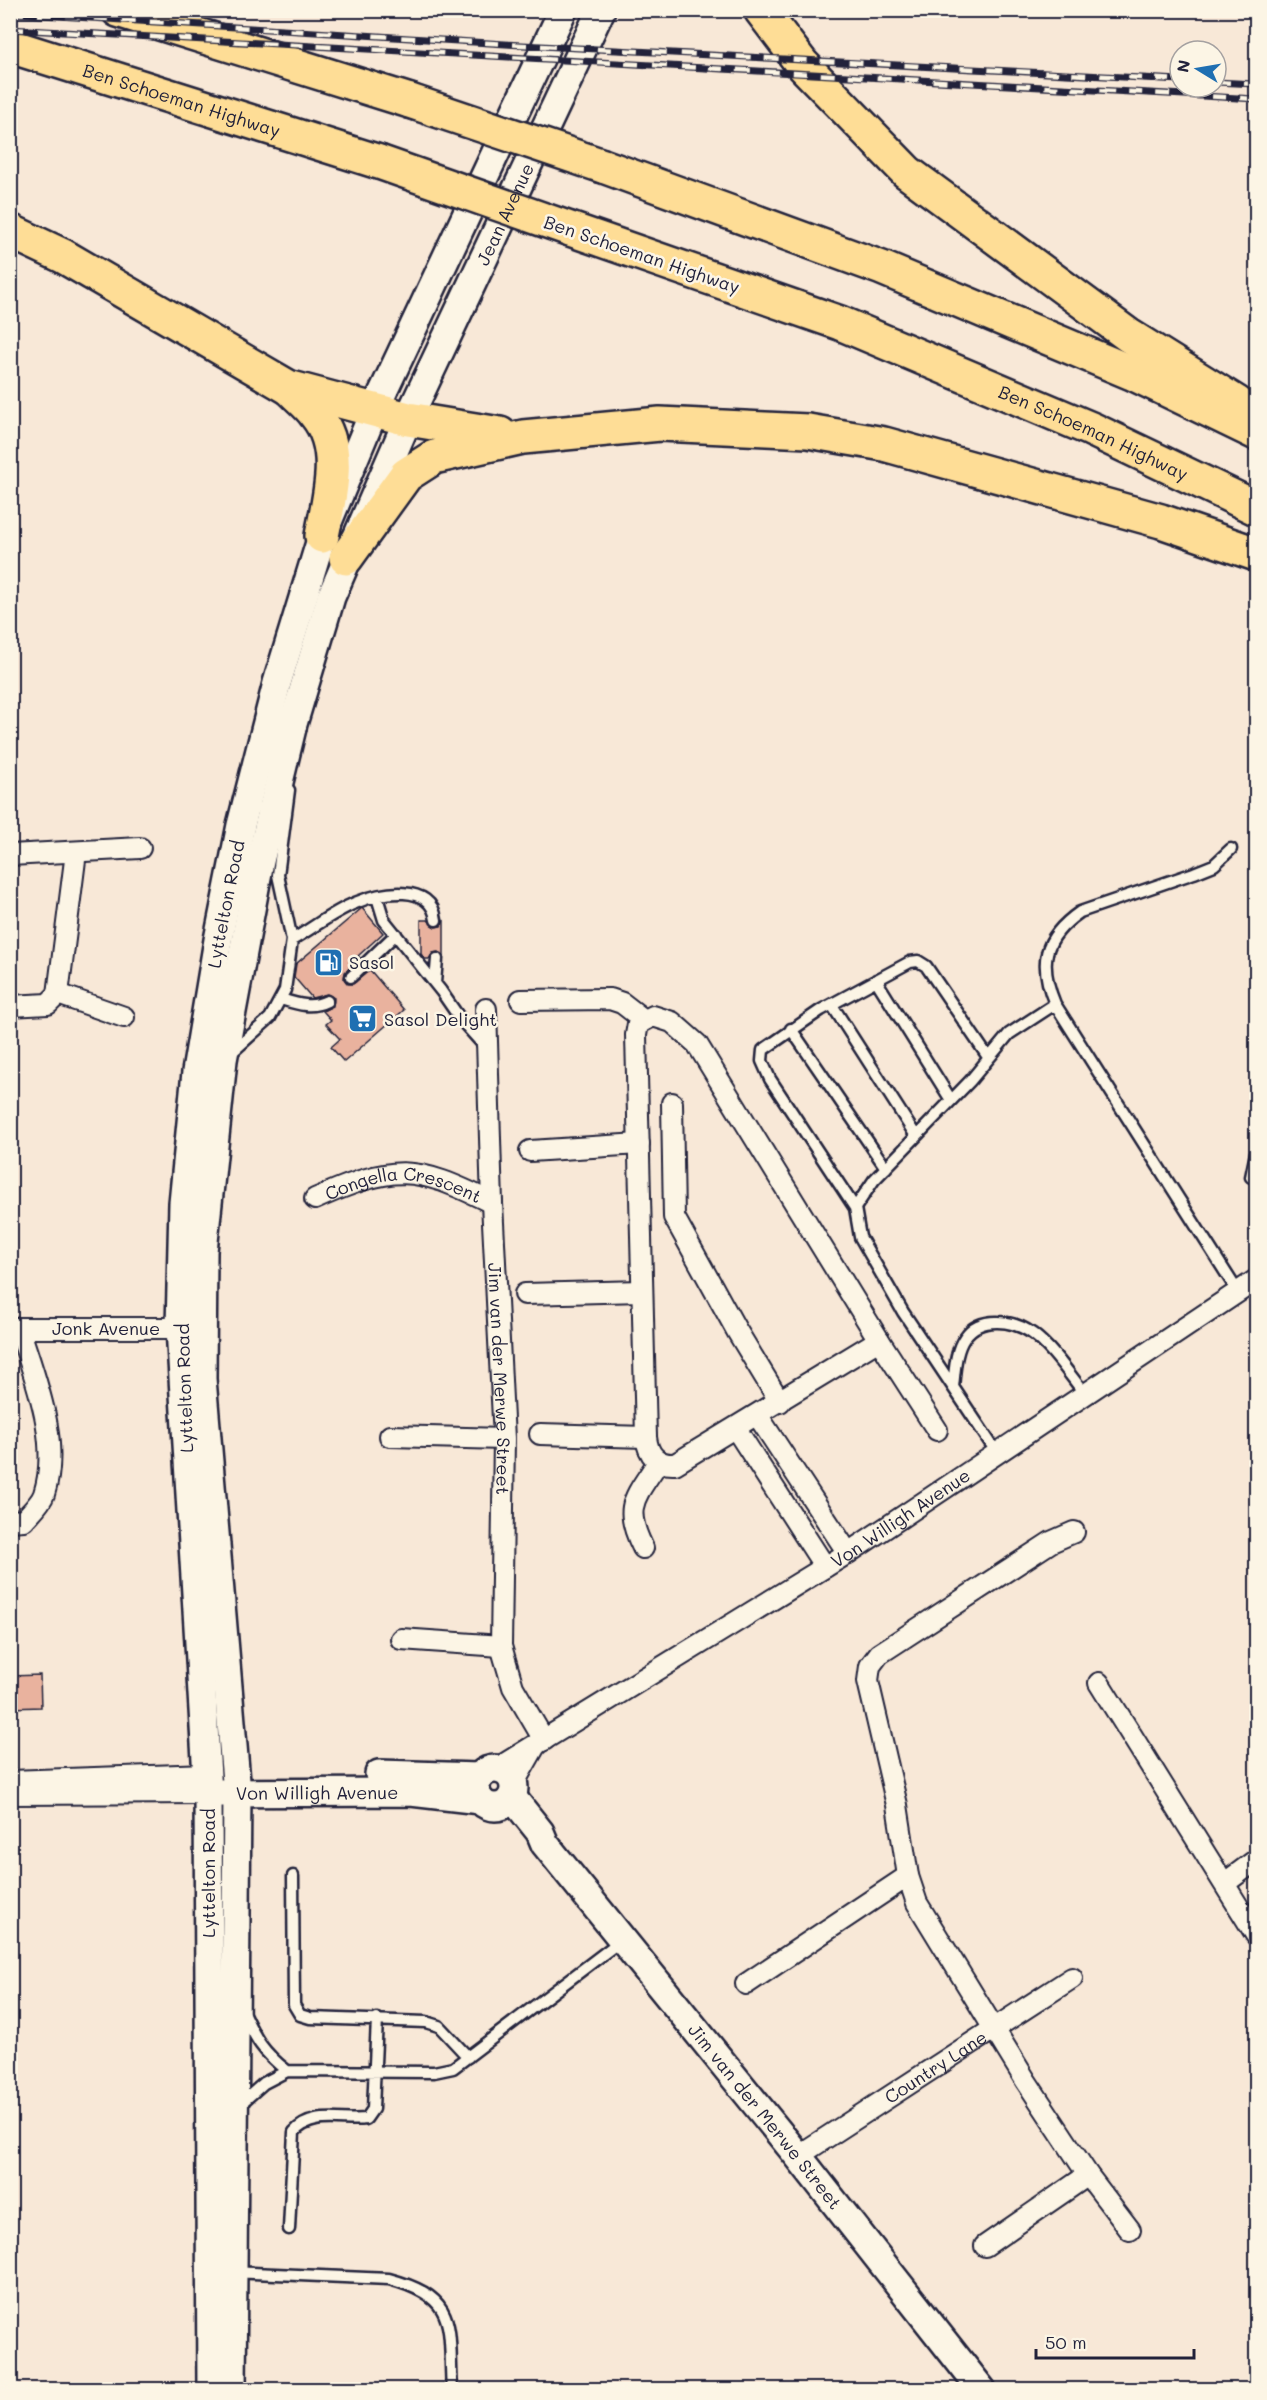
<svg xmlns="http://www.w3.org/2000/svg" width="1267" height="2400" font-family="Mali,sans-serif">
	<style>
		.building { fill: #e9b29e; stroke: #22223b; stroke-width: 1.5 }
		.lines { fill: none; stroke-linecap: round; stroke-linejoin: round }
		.lane-casing { stroke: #22223b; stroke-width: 15 }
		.street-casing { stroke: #22223b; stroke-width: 24 }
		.secondary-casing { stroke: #22223b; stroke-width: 32 }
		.highway-casing { stroke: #22223b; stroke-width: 38 }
		.lane { stroke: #fcf5e5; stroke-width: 10 }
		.street { stroke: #fcf5e5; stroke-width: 20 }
		.secondary { stroke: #fcf5e5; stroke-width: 27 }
		.highway { stroke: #fedd96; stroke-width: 33 }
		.rail-casing { stroke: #22223b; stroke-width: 7 }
		.rail { stroke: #fcf5e5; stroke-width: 4.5; stroke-dasharray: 14; stroke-linecap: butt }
		.highway-bridge-casing { stroke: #22223b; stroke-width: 38; stroke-linecap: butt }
		.highway-bridge { stroke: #fedd96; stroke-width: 33 }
		.labels { text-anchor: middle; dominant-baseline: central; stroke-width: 5; stroke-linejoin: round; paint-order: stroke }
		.street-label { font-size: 18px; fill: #22223b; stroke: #fcf5e5 }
		.poi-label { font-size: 18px; fill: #22223b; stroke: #fcf5e5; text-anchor: start }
	</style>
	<rect width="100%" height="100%" fill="#f8e8d7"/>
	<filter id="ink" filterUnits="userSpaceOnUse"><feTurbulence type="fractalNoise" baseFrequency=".0167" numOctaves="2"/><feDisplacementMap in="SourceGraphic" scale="12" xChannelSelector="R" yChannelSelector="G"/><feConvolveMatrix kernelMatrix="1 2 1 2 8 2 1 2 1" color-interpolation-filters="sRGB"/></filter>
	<g filter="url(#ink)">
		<path class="building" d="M362,908L383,933L358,956L360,958L345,972L344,979L348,984H353L370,970L404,1010L344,1062L331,1047L340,1039L326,1024L331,1020L323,1011L333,1006L334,998L327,994L312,998L294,977L296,964Z
			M421,920H428L435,927L441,926L444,920V957L438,952L433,953L429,959H425L421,954Z
			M40,1675L41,1707L10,1708V1676Z"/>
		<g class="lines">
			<defs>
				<path id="lane" d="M1231,849L1214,865L1194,873L1080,912C1043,938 1038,963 1055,1004L1238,1292
					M377,897L384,920L441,991L461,1020L486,1048
					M292,940C313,928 333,912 355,903C381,892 432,882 436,920
					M351,977L396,934
					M876,980L951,1100
					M435,983L437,959
					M281,999C297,1004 311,1009 327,1001
					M832,1005L916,1136
					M791,1029L886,1168
					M229,1055L270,1018L285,990L292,940L278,875L289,790
					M1251,1177L1256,1153
					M855,1208L770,1079L762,1061L763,1050L821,1010L910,962L918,961L926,966L988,1057
					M953,1387C955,1370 955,1351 965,1337C980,1315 1014,1320 1033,1334C1053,1349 1069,1374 1085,1394
					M997,1453L903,1312L860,1237L855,1208L874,1180L970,1081L1009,1034L1055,1004
					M293,1876L294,2005L300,2015L310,2018L426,2022L439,2026L468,2057
					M243,2012C256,2040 263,2052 287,2071
					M238,2106L264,2083L287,2071L434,2072L453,2068L623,1939
					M289,2229L294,2132C313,2111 342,2122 366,2119L373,2109L377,2019
					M232,2272L389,2279C460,2298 448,2326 452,2390"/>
				<g id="street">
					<path d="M10,855L140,848"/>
					<path d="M58,994L124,1017"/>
					<path d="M521,1000L610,999L622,1003L644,1020"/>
					<path d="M10,1006L48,1004L58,994L76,852"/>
					<path id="s1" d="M486,1009L492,1203L504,1439L501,1646L513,1687L544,1740"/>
					<path d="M653,1016L672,1022L697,1044L879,1340L675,1464C657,1465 648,1455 646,1437L636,1035L638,1024Z"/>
					<path d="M672,1103L674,1217L737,1331L780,1402"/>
					<path d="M530,1151L639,1144"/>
					<path id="s2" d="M315,1199C394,1164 414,1164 492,1203"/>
					<path d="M525,1294L642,1291"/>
					<path id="s3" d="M10,1328H194"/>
					<path d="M879,1340L937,1430"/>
					<path d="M758,1416L848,1553"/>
					<path d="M736,1429L825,1567"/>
					<path d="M540,1434L646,1437"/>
					<path d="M390,1436L504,1439"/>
					<path d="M10,1521L24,1520C30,1513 41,1503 44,1494C61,1441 35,1379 19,1328"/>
					<path d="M1074,1532L1051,1542L879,1654L870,1666L868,1681L897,1805L908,1876L917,1903L1026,2081L1088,2175L1130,2230"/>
					<path d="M643,1548C622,1506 635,1498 658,1462"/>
					<path d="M401,1639L501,1646"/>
					<path d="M1099,1683L1256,1935"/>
					<path id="s4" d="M496,1769L848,1553L1256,1280"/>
					<path d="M10,1781L207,1774"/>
					<path d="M514,1783L535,1746"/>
					<path d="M10,1794L208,1793"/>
					<path d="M1225,1883L1256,1860"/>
					<path d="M746,1984L908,1876"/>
					<path id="s5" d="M798,2156L1072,1978"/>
					<path d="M985,2246L1088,2175"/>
				</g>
				<g id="secondary">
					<circle cx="495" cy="1788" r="19"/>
					<path d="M379,1774L479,1777"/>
					<path id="s6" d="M221,1793L411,1792L480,1800"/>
					<path id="s7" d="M512,1797L540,1832L545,1844L798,2156L982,2390"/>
					<path id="s8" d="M211,2390L208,1793L180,1328L183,1203L196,1072L218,940L241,825L277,683L322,536L374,411L563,10"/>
					<path id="s9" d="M232,2390L237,1793L202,1379L203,1251L223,1060L260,861L293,724L331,597L408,419L601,10"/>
				</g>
				<g id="highway">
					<path d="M118,10L410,101"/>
					<path d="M761,10L802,64L907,172L1128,335L1237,403"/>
					<path id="s10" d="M10,46L379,162"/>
					<path d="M603,166L882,268L1132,373L1256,433"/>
					<path id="s11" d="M570,229L840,323L1091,429L1256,508"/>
					<path d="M10,231L63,256L288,387L408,419L500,434"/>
					<path d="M290,388C298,397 309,405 316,415C344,449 329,498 322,536"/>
					<path d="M346,558L406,475L434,457L523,437L660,424L808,431L884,444L1161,521L1256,554"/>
				</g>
			</defs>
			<use href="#lane" class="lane-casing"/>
			<use href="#street" class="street-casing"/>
			<use href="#secondary" class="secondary-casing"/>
			<use href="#highway" class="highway-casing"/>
			<use href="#lane" class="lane"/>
			<use href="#street" class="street"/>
			<use href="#secondary" class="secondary"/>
			<use href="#highway" class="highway"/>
			<defs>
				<path id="rail" d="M10,13L522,45L1180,80
					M10,29L1256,99
					M1216,82L1256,84"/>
			</defs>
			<use href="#rail" class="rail-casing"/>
			<use href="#rail" class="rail"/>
			<defs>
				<path id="highway-bridge" d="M410,101L603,166
					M379,162L570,229"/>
			</defs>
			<use href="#highway-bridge" class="highway-bridge-casing"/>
			<use href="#highway-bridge" class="highway-bridge"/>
		</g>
	</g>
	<defs>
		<symbol id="fuel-square" viewBox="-11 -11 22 22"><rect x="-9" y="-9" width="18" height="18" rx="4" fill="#1f6fb2" stroke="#fcf5e5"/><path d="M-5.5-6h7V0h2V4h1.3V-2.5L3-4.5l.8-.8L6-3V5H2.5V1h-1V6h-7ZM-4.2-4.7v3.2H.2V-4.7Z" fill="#fff"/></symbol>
		<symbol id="supermarket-square" viewBox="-11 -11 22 22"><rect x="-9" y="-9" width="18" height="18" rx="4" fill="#1f6fb2" stroke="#fcf5e5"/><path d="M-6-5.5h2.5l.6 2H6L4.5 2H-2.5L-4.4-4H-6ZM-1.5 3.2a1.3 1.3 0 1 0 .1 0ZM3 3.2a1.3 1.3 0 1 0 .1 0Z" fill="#fff"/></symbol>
	</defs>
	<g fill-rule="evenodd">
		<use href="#fuel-square" x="312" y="946" width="33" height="33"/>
		<use href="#supermarket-square" x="346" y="1002" width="33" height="33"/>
	</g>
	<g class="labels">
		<g class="street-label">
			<text stroke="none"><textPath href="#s10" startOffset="180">Ben Schoeman Highway</textPath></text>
			<text stroke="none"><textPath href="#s9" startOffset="2229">Jean Avenue</textPath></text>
			<text transform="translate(642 254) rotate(19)">Ben Schoeman Highway</text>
			<text stroke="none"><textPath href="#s11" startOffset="562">Ben Schoeman Highway</textPath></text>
			<text stroke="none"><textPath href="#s8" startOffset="1490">Lyttelton Road</textPath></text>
			<text stroke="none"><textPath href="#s2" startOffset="93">Congella Crescent</textPath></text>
			<text stroke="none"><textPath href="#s3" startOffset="96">Jonk Avenue</textPath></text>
			<text stroke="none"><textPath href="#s1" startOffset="370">Jim van der Merwe Street</textPath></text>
			<text transform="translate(184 1388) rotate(-92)">Lyttelton Road</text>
			<text stroke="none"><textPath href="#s4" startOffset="476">Von Willigh Avenue</textPath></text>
			<text stroke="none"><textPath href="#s6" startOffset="96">Von Willigh Avenue</textPath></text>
			<text transform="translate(208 1873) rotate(-90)">Lyttelton Road</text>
			<text stroke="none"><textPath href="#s5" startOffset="164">Country Lane</textPath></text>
			<text stroke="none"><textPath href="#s7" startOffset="408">Jim van der Merwe Street</textPath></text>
		</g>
		<g class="poi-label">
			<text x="349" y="962">Sasol</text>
			<text x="384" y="1019">Sasol Delight</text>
		</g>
	</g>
	<rect width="1267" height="2400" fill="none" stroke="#fcf5e5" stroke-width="36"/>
	<rect x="18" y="18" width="1231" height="2364" fill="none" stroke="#22223b" stroke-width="2" filter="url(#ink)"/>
	<g transform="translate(1198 69) rotate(281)"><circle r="28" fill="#fcf5e5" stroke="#a5a1a1" stroke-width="1.5"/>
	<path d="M0-4.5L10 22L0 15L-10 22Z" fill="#1f6fb2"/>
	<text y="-9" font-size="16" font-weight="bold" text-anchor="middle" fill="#22223b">N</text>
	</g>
	<path d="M1036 2349v9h158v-9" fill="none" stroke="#22223b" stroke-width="3"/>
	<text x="1045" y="2349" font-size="18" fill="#22223b" stroke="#fcf5e5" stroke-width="4.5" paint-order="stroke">50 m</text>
</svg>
